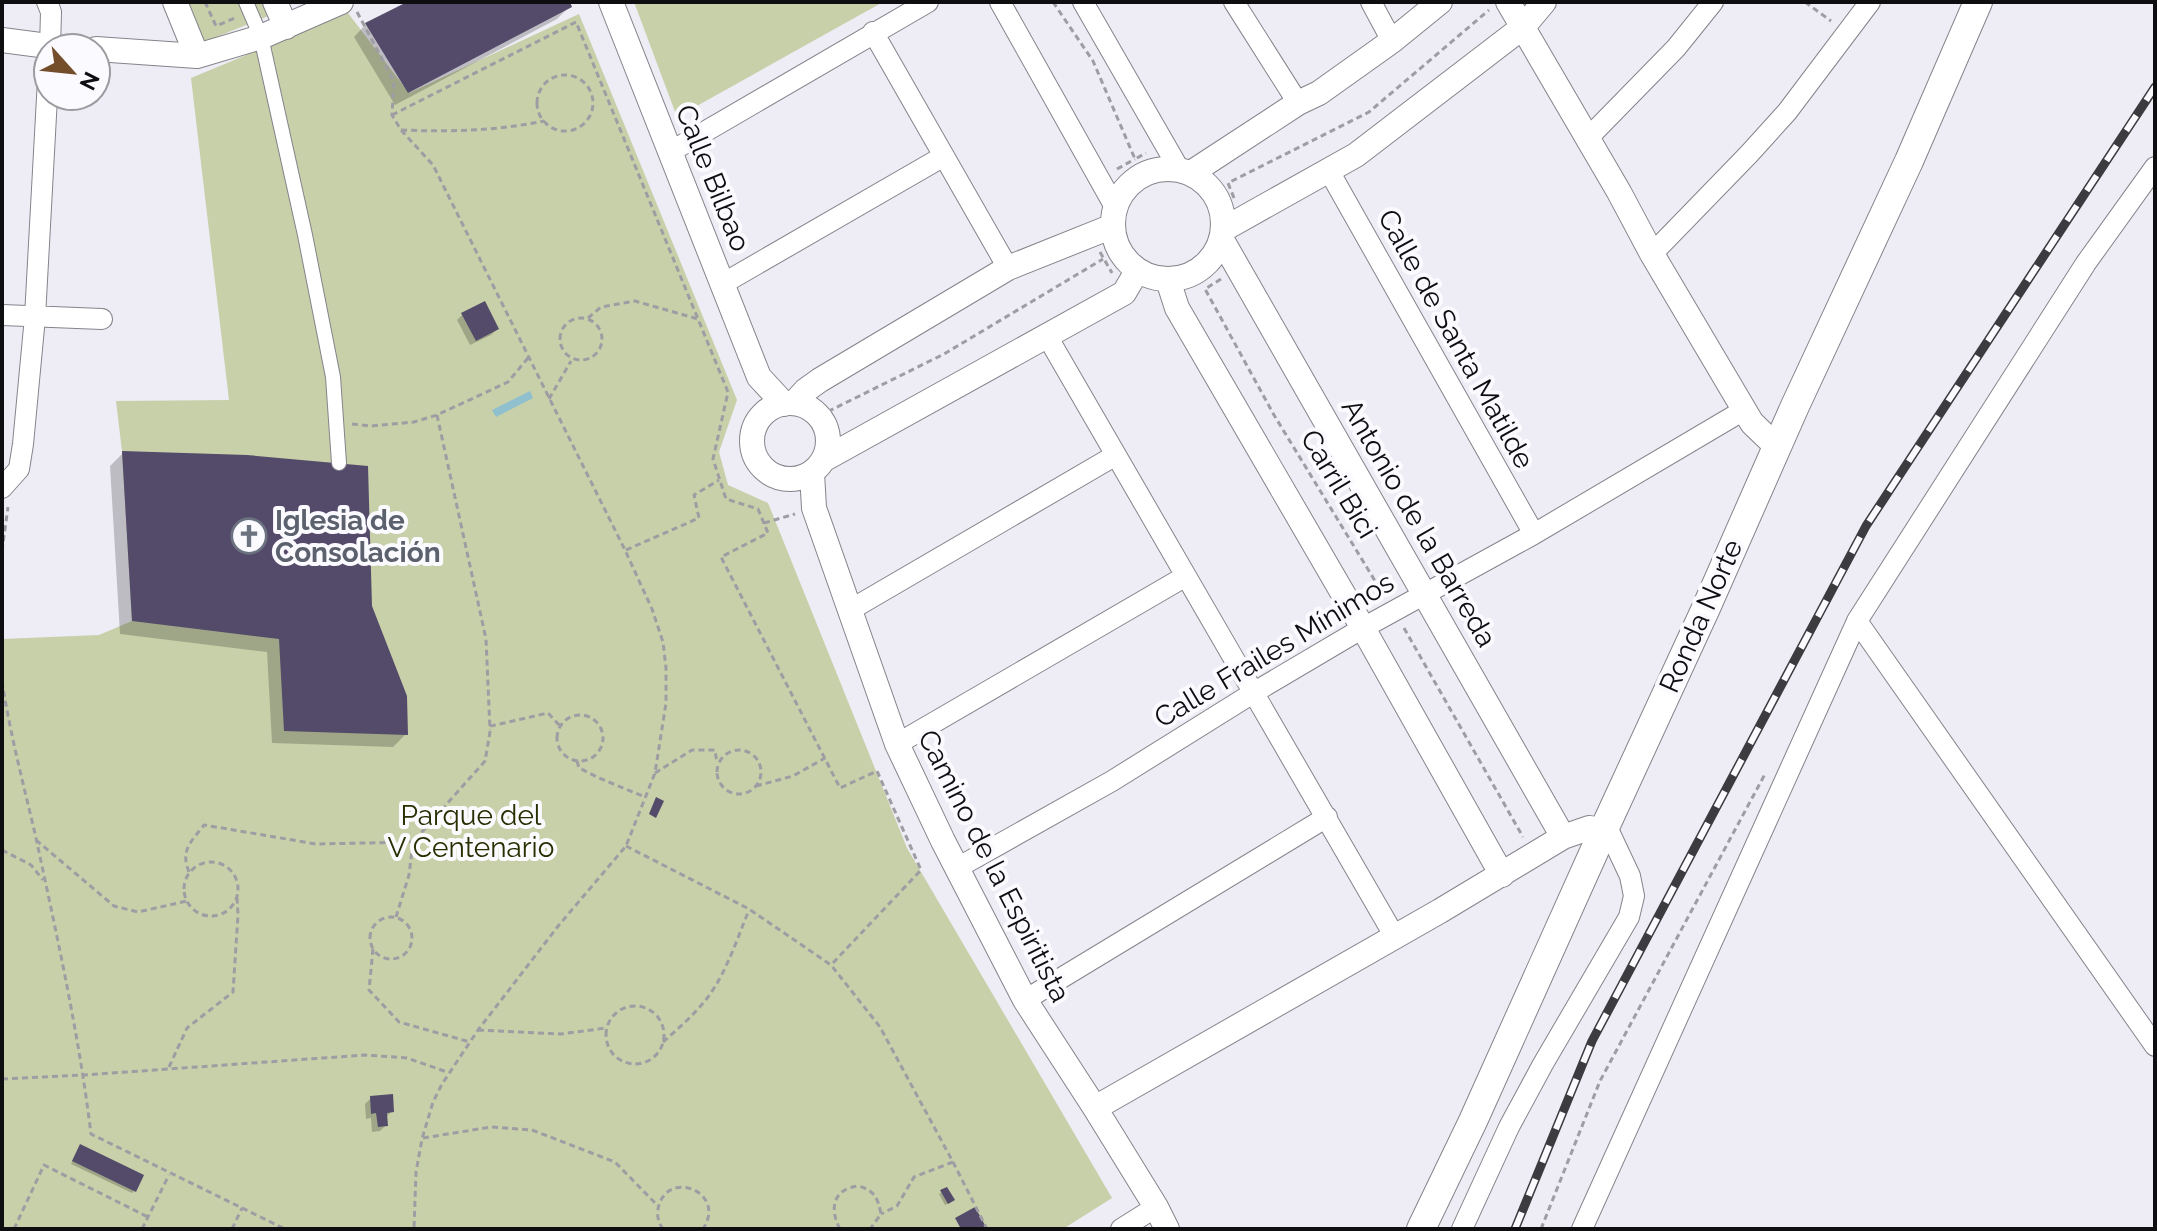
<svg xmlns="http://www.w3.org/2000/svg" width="2157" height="1231" font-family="Raleway,sans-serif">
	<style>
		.green { fill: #c7d0a9 }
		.water { fill: #90bfce }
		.shadow { fill: #0003 }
		.building { fill: #544a6a }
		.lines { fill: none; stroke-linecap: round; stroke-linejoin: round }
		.pedestrian-casing { stroke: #85838b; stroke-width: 16 }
		.minor-casing { stroke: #85838b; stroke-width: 22 }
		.tertiary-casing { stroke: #85838b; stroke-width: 26 }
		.secondary-casing { stroke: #85838b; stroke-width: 30 }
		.path { stroke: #9f9da3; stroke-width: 3; stroke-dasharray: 6 4; stroke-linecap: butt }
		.pedestrian { stroke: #fff; stroke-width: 14 }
		.minor { stroke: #fff; stroke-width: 20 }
		.tertiary { stroke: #fff; stroke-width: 24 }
		.secondary { stroke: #fff; stroke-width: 28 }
		.rail-casing { stroke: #3c3b3f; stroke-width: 9 }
		.rail { stroke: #fbfaff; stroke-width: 6; stroke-dasharray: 18; stroke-linecap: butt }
		.labels { text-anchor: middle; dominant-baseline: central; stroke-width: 8; stroke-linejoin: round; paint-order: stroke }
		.street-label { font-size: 28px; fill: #0e0d10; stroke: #fbfaff }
		.worship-label { font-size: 28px; font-weight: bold; fill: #5b616d; stroke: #fbfaff; text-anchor: start }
		.park-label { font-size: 28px; fill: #272e00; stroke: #fbfaff }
	</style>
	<rect width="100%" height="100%" fill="#eeecf4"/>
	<path class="green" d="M187,2H266L271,15L204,42Z
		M634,2H883L677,117Z
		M348,13L409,93L579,14L737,400L719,452L728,485L768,503L907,848L1112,1198L1063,1229H2V639L99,635L132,621L122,451L116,401L229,400L191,78Z"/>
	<path class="water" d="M530,391L533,398L496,417L492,410Z"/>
	<path class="shadow" d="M411,2H568L570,6L557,19L395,105L354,37L366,24Z
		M463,314L497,329L491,335L470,345L457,320Z
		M123,453L370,606L406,734L393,747L272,743L267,652L120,634L110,466Z
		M371,1098L392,1111L385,1118L386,1125L380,1131L372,1132L371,1118L366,1119L365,1104Z
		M78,1149L134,1191L132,1193L71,1164Z
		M942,1192L950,1202L945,1205L939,1194Z"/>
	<path class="building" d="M407,2H570L572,7L408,93L365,23Z
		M485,301L499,329L476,341L461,313Z
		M122,451L247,455L368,466L372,606L407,696L408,735L284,731L279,639L132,621Z
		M656,797L664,801L656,818L649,814Z
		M393,1094L394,1112L387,1113L388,1126L378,1127L376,1113L371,1114L370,1096Z
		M80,1144L144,1175L136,1192L72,1161Z
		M947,1187L955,1200L948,1204L940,1190Z
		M975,1207L986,1227L981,1229H961L955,1218Z"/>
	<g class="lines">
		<defs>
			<path id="pedestrian" d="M246,2L261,37L305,235L333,377L339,463"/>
			<path id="minor" d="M47,2L51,12L50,48
				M1000,2L1115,207
				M1083,2L1179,169
				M1234,2L1298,103
				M1371,2L1392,41
				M873,32L1008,268
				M1588,138L1676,48L1713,2
				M670,152L928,2
				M1329,171L1534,534
				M1652,254L1749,154L1787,112L1870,2
				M724,283L944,156
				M2,315L102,319
				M1047,336L1395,937
				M2,488L19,469L23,444L35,317L48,79
				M850,610L1116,455
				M1857,621L2155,1046
				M897,744L1186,576
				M957,868L1112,781L1253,693L1363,628L1534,534L1744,410
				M1025,1000L1327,817
				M1121,1229L1156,1207
				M1462,1229L1509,1127L1543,1064L1629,917L1634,896L1630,876L1606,825
				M1582,1229L1857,621L2086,263L2155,167"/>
			<path id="tertiary" d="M175,2L197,56
				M275,2L286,27
				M611,2L759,377L784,404
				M1508,2L1619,192L1652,254L1752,423L1777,447
				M2,40L63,48
				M96,49L197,56L261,37L341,2
				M1113 224a55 55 0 1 1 110 0a55 55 0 1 1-110 0Z
				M1191,173L1298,103L1319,93L1392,41L1440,2
				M1224,229L1356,155L1523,27L1544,2
				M1222,240L1563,837
				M1168,280L1177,308L1363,628L1502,875
				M794,403L806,390L820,380L1008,268L1113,226
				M752 441a38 38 0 1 1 76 0a38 38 0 1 1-76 0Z
				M823,460L1124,293L1137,271
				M812,473L814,508L897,744L943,841L1025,1000L1095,1108L1156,1207L1167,1229
				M1095,1108L1440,911L1563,837L1589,828L1603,830"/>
			<path id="secondary" d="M1421,1229L1473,1121L1606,825L1706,608L1795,406L1909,161L1978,2"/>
		</defs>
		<use href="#pedestrian" class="pedestrian-casing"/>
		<use href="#minor" class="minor-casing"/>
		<use href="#tertiary" class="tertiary-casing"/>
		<use href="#secondary" class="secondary-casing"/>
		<path class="path" d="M205,2L216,26L235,18
			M1053,2L1093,61L1135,159L1146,153
			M1805,2L1831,21
			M357,12L394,81L392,115L401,130L433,165L625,550L652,609L663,642L666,668V703L655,773L626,846L559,925L478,1030L442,1084L433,1102L422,1139L416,1172L414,1229
			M537 103a28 28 0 1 1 56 0a28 28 0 1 1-56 0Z
			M392,115L576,22L728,392L713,459L726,499L758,509L768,533L721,557L840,788L877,771L921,870L831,965
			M401,130C450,132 495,131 544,121
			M1117,169L1135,159
			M1234,198L1228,183L1369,112L1489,10
			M1100,252L1112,273
			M1221,279L1205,289L1274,415L1383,594
			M560 339a21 21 0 1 1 42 0a21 21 0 1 1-42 0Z
			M588,318L601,307L635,301L698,319
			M549,399L571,361
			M437,415L486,639L490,730
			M819,416L944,354L1103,259
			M352,424L371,426L414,422L437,415L508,382L528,358
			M764,523L795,514
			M626,550L699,518L694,495L719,480
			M2,551L8,507
			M2,614V624
			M1404,628L1523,837
			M2,681C10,734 24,786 36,838C57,936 79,1035 91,1134L285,1229
			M557 738a23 23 0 1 1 46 0a23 23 0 1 1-46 0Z
			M717 772a22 22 0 1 1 44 0a22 22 0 1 1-44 0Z
			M577,761L579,768L599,778L645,797
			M655,773L692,750H715L717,763
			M756,786L793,776L825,758
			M36,840L114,906L138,912L187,901
			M626,846L749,909L831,965L880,1027L953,1162L914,1177L897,1206L881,1214
			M2,850L31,865L43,880
			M184 889a27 27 0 1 1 54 0a27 27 0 1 1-54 0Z
			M189,872C180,850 191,842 204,825L316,844L413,842
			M396,917L409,875L413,842L485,761L491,726L548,713L560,726
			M370 938a21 21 0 1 1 42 0a21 21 0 1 1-42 0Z
			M373,949L369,990L399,1022L470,1042
			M606 1035a29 29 0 1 1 58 0a29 29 0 1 1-58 0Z
			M478,1030L561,1034L606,1028
			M663,1042C679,1028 695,1014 708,997C727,971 737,939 749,910
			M169,1067L187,1028L233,992L238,915L237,897
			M2,1079L84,1075L365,1055L407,1058L447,1072
			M423,1138L491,1127L532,1130L615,1162L658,1206
			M953,1162L987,1229
			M14,1229L44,1165L148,1217
			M142,1229L169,1175
			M232,1229L242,1208
			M663,1229C658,1222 656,1214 659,1205C670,1169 727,1193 703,1229
			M840,1229C829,1209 833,1189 858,1186C874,1190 878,1198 881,1214L870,1229
			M1541,1229L1600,1081L1765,774"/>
		<use href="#pedestrian" class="pedestrian"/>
		<use href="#minor" class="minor"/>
		<use href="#tertiary" class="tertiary"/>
		<use href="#secondary" class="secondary"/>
		<defs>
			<path id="rail" d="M1515,1229L1592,1041L1866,526L2155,87"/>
		</defs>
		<use href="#rail" class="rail-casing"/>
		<use href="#rail" class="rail"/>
	</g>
	<defs>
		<symbol id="church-ring" viewBox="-11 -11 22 22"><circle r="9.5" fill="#fbfaff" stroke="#6b7280" stroke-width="1.5"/><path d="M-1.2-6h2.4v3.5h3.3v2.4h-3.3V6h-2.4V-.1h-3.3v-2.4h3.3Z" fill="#6b7280"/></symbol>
	</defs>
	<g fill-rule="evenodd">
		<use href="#church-ring" x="229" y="516" width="40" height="40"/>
	</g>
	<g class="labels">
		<g class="street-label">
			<text transform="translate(713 178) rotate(68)">Calle Bilbao</text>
			<text transform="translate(1456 339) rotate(61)">Calle de Santa Matilde</text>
			<text transform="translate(1339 484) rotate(59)">Carril Bici</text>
			<text transform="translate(1419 523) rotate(60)">Antonio de la Barreda</text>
			<text transform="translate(1701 616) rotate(-66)">Ronda Norte</text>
			<text transform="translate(1274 650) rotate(-31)">Calle Frailes Mínimos</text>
			<text transform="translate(994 866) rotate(63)">Camino de la Espiritista</text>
		</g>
		<g class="worship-label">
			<text x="275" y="520">Iglesia de<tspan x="275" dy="32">Consolación</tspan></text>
		</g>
		<g class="park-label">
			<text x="471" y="815">Parque del<tspan x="471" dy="32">V Centenario</tspan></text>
		</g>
	</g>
	<rect width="2157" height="1231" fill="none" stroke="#0e0d10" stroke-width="8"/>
	<g transform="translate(72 72) rotate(117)"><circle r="38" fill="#fbfaff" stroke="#9c9b9f" stroke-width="2"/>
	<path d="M0-6L14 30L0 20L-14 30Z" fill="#744d2b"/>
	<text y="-12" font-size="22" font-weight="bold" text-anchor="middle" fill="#0e0d10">N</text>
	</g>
</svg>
